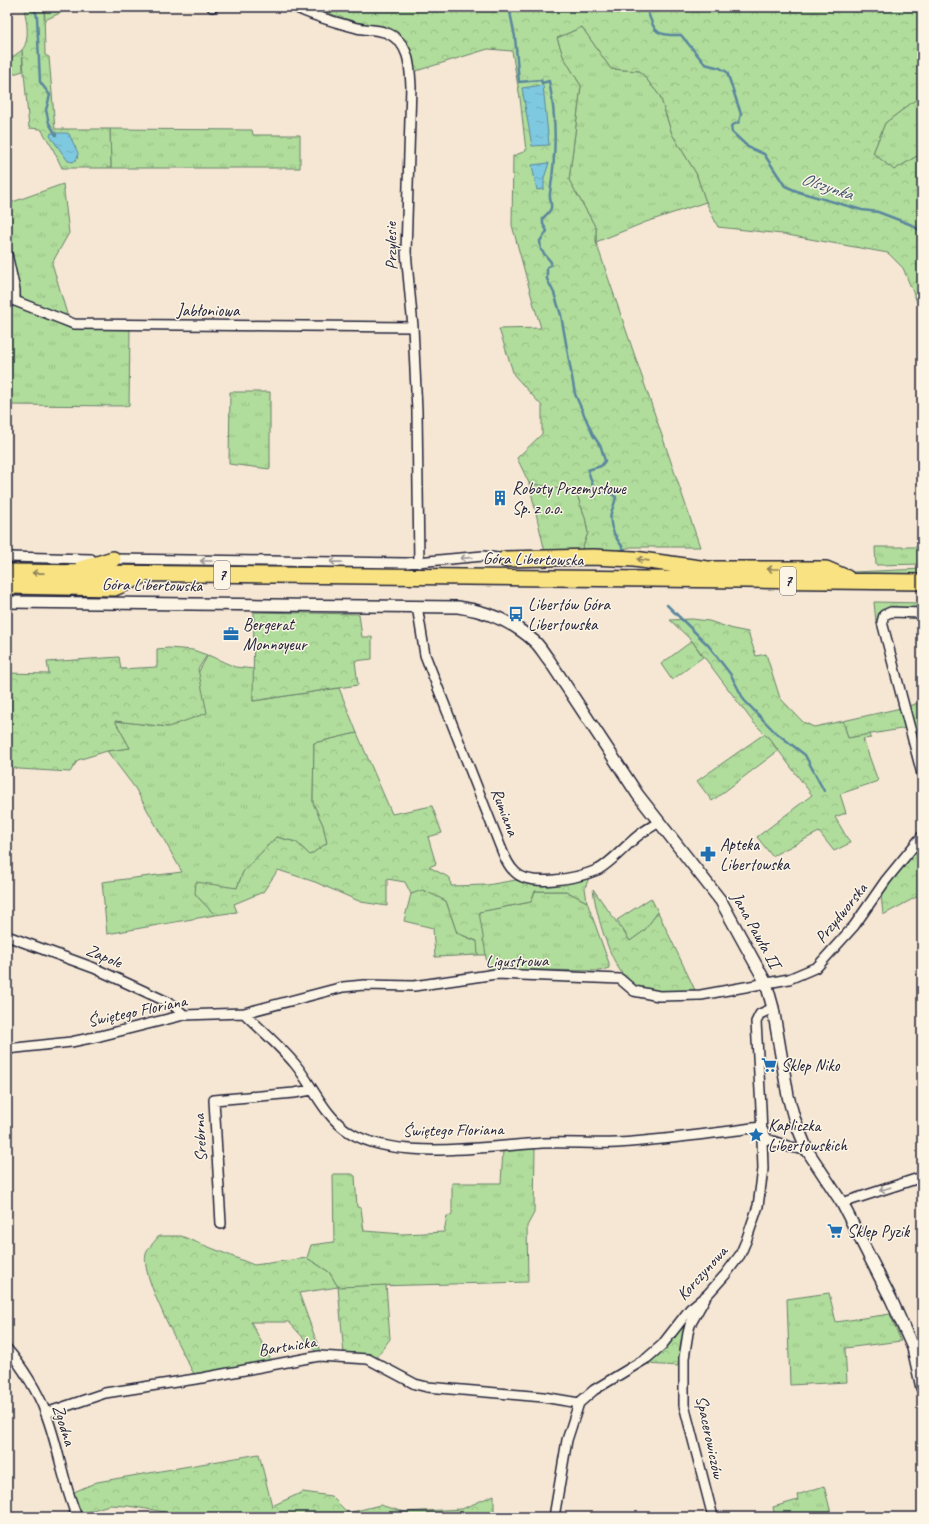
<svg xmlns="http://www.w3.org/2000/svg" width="929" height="1524" font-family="Caveat,sans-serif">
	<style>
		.grass { fill: url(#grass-tufts); stroke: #69806b }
		.forest { fill: url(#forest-crowns); stroke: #69806b }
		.water { fill: url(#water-ripples); stroke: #5a869e }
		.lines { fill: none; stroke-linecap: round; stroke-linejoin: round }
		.stream { stroke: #5a869e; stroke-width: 2.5 }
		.minor-casing { stroke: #22223b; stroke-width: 12 }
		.tertiary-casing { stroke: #22223b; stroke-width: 14 }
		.trunk-casing { stroke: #22223b; stroke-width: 18 }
		.minor { stroke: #fcf5e5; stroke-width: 9 }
		.tertiary { stroke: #fcf5e5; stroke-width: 11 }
		.trunk { stroke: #f8e281; stroke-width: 15 }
		.oneway { stroke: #9a9698 }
		.oneway2 { stroke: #8d825e }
		.labels { text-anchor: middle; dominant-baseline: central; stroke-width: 3; stroke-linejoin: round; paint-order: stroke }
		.shield { fill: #fcf5e5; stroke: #63616e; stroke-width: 1 }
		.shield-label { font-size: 16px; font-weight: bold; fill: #22223b }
		.street-label { font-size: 17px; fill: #22223b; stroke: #fcf5e5 }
		.poi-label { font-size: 17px; fill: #22223b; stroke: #fcf5e5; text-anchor: start }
		.water-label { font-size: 18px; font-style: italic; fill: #3e546d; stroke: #fcf5e5 }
	</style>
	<defs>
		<pattern id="grass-tufts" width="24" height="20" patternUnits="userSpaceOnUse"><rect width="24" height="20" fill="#b0dd9b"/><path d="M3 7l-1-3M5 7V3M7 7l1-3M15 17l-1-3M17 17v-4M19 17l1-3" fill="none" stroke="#97bd86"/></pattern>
		<pattern id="forest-crowns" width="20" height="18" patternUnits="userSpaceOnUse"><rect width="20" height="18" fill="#b0dd9b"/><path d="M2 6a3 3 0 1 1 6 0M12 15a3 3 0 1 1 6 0" fill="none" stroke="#97bd86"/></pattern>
		<pattern id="water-ripples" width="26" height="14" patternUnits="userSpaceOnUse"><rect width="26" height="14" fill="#7fc9e0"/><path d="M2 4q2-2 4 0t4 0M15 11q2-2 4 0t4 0" fill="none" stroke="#6dacc1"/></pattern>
	</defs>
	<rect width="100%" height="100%" fill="#f5e7d3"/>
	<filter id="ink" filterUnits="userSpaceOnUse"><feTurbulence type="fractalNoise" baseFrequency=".025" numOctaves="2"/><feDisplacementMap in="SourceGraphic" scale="8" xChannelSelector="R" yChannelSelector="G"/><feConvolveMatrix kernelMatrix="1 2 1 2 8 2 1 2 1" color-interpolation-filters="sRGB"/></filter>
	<g filter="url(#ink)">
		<path class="grass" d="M44,7H73L45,20Z
			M582,27L611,69L640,71L660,96L672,134L696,173L706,202L646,222L596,242V228L569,180L581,86L563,56L557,38Z
			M22,50L23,71L7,76V61Z
			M922,95V153L894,170L873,153L885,123Z
			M110,129L252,130L253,135H300V168H111Z
			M63,184L69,233L52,263L69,321L22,301L7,238V204Z
			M7,305L24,308L71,329H130L129,406L7,405Z
			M230,392H270V469L229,464Z
			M529,483L576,492L585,517L588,533L580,555L545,552Z
			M875,547H922V564L876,565Z
			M922,569V575L812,574V571L853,572Z
			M874,602L922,603V610L882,612L876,622Z
			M692,641L703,657L672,680L661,664Z
			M208,655L235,667L254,669L253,701L339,688L357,733L314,743L313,803L323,825L327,843L310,855L296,842L276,837L243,872L237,888L195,894L215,915L107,934L102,882L182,872L135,788L107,751L130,748L115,721L168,727Z
			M922,702V727L914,729L908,706Z
			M901,708L907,728L848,738L843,721Z
			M764,734L769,738L778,751L712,801L697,781Z
			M423,889L446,901L457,933L478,942V955L435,957L433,928L404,921L411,894Z
			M535,891H566L587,902L609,963V968L599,971L488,969L478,912L531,902Z
			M651,898L658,912L644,931L630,941L617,920Z
			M535,1147L534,1213L527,1226L528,1282L338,1287L329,1272L307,1258L311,1245L334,1242L333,1174H352L355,1176L357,1207L361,1208L364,1231L403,1234L444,1232L447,1216L452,1215V1183H501L503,1150Z
			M829,1293L836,1322L890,1314L901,1341L845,1348L847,1382L790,1385L787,1299Z
			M824,1486L832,1517H775L773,1507L798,1500L797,1495Z"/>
		<path class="forest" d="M24,7H44L45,55L49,57L55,129H110L111,168H62L52,147L41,129L29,128L22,50C31,39 26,20 24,7Z
			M312,7H922V95L885,123L873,153L894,170L922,153V314L903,268L888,253L782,234L718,227L706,202L696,173L672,134L660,96L640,71L611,69L582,27L557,38L563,56L581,86L569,180L596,228V242L700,547H631L605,554L580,555L588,533L585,517L576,492L529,483L517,458L542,434V406L514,375L499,329L541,328L533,302L512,225L513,156L526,151L520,98L512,51L488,49L416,71L406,43L399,35L324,12Z
			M254,612L359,614L362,637H372V659L355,661L358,685L253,701Z
			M692,619L709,621L733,629L748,632L756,656L766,654L780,698L803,722L814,727L843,721L848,738L870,734L871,738L863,739L878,781L840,794L846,813L835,817L850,843L834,851L819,832L772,856L757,837L812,795L769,738L753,722L692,641L670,620Z
			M169,648L193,650L207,655L198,669L207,713L168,727L115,721L130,748L107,751L78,760L70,772L19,769L7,766V673L49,674L47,662L119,657L121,669L157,667V649Z
			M357,733L392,814L432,806L442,833L428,837L436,864L429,867L450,878L451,886L487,885L516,880L539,885H553L590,875L585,888L587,902L566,891H535L531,902L479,912L486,955H478L477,941L457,933L446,901L423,890L411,894L405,882L387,879V906L361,902L315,882L278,870L263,892L234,904L237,912L215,915L195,894L196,882L237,888L243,872L276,837L296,842L310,855L327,843L323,825L313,803L314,743Z
			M922,841V894L883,915L881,894Z
			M593,889L630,941L644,931L658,912L695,990C677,991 655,995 637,987C612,976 596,914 593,889Z
			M159,1236H181L254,1265L307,1258L329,1272L338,1287L386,1285L390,1339L375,1359L344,1355L338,1287L299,1293L321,1354L317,1353L289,1322H251L272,1362L195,1376C184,1355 139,1275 146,1254C148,1248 155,1241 159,1236Z
			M697,1305L681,1340L680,1366L645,1364Z
			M259,1454L272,1506L303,1492L331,1496L348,1513L380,1505L404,1512L462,1509L494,1495V1517H167L165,1512L128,1506L109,1505L80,1514L74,1492L97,1482Z"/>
		<path class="water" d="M543,85L549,145L532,146L522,88Z
			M51,133H66L69,134L78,153L77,159L73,162L68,161L50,136Z
			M549,163L544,178V189L537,190L532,165Z"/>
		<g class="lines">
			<path class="stream" d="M34,7L37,17L40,82L50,95L46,110L49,123L56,135
				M452,7L456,11L468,7
				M509,7L515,37L519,82L541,80L542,83L549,81C557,120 556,154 550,193C549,198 552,204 551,208C550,212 546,215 543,218V224L547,231L540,241L541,250L551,262V265L547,267V279L554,293L561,315L575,394L593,435L601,447L605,461L601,466L588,470L594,490L611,494L616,497C615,503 613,507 611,513C608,529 618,541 627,553
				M646,7C655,31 653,36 681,35L705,64L720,68L727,72L741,114L739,122L731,126L732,132L748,147L764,154L785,186L799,192L862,210L878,212L912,225L922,232
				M667,605L708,645L731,675L744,700L774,731L805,755L824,791"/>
			<defs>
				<path id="minor" d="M212,7H213
					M295,7C312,16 338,23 357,28C367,30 378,29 387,33C409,42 410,65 411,86L406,252L413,327L417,411L419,563
					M7,254L15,290V301
					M7,300L15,301L74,324L413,327
					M7,557L91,559
					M113,559L406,563L483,556L505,559
					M417,606L425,655L499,843C503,853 507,865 515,872C530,888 578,878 597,870C609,865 627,844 639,835C645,830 653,826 659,822
					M922,613L891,612L884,615L882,622L922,774
					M7,936L94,968L172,1004L184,1015
					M244,1013L343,987L364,985L414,986L496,974L620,979L634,991L659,996L701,995L789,979L817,967L854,926L886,880L922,836
					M7,1049L71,1042L100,1036L184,1015L244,1013C261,1030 279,1045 295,1064C313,1086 324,1116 349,1132C397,1162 487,1146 542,1143C567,1142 592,1144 617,1143C666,1140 713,1133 761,1127L767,1139L790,1147L807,1150
					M842,1203L922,1177
					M221,1224L214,1100L294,1093L312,1090
					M705,1298L690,1325L688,1333L684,1358V1405L713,1517
					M7,1349C21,1365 39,1393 46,1414C59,1448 63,1484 77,1517
					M46,1413L105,1393L202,1378L319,1356L368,1359L415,1384L427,1387L543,1397L579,1403
					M554,1517L567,1440L579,1403L594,1390L647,1358L662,1345L690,1309L707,1295L725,1275L740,1255L746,1241L758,1206L763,1169L761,1108L756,1022L760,1014L773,1008"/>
				<path id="tertiary" d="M7,602L458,607C486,611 512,621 534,641C540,646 544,654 549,660L638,795L721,901L766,983L773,1008L788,1096L794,1118L807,1150L842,1203L891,1299L913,1348L922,1388"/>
				<path id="trunk" d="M505,559L593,557L634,559L707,569H826L847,578
					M81,569L113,559
					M7,572L922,582
					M7,586L114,588L140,577"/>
			</defs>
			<use href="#minor" class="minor-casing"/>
			<use href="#tertiary" class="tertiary-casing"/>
			<use href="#trunk" class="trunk-casing"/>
			<use href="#minor" class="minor"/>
			<use href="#tertiary" class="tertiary"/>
			<use href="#trunk" class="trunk"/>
		</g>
		<defs><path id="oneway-shaft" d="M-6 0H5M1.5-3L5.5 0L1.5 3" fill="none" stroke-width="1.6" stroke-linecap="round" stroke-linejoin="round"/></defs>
		<g class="oneway">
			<use href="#oneway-shaft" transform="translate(466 558) rotate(174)"/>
			<use href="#oneway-shaft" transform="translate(206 561) rotate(-180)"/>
			<use href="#oneway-shaft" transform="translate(336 562) rotate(-179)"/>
			<use href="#oneway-shaft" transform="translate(885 1189) rotate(162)"/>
		</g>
		<g class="oneway2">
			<use href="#oneway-shaft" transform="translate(643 560) rotate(-172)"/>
			<use href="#oneway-shaft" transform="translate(773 569) rotate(-180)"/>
			<use href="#oneway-shaft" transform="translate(38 573) rotate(-179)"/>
		</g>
	</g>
	<defs>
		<symbol id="building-bare" viewBox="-9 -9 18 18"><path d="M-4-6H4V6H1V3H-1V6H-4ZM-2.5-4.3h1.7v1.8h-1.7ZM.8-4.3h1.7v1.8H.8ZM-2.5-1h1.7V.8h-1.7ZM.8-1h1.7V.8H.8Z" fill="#1f6fb2" stroke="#fcf5e5" stroke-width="2.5" paint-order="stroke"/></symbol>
		<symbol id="bus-bare" viewBox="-9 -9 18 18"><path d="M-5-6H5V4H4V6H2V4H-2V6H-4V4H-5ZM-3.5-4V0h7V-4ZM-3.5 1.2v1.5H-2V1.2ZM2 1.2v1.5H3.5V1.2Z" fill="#1f6fb2" stroke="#fcf5e5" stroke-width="2.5" paint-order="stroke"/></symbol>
		<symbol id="office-bare" viewBox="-9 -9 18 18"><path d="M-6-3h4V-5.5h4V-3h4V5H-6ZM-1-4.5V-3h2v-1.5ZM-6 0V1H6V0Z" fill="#1f6fb2" stroke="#fcf5e5" stroke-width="2.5" paint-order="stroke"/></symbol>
		<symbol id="pharmacy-bare" viewBox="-9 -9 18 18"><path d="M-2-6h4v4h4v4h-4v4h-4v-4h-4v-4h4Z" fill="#1f6fb2" stroke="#fcf5e5" stroke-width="2.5" paint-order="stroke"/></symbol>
		<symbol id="supermarket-bare" viewBox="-9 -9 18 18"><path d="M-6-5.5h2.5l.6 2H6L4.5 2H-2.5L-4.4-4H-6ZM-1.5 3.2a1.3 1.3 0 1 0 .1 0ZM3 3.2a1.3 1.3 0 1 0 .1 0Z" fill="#1f6fb2" stroke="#fcf5e5" stroke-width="2.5" paint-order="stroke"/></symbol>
		<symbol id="sight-bare" viewBox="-9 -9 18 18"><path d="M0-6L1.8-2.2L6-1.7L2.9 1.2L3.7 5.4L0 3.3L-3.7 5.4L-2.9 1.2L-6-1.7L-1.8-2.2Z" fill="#1f6fb2" stroke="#fcf5e5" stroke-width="2.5" paint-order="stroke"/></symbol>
	</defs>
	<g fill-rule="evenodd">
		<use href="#building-bare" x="489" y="487" width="22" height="22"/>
		<use href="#bus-bare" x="505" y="603" width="22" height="22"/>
		<use href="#office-bare" x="220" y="623" width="22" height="22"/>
		<use href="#pharmacy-bare" x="697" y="843" width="22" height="22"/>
		<use href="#supermarket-bare" x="758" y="1054" width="22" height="22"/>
		<use href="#sight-bare" x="745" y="1124" width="22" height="22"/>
		<use href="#supermarket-bare" x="824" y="1220" width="22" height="22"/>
	</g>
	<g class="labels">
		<g class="shield">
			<rect x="214" y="561" width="16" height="28" rx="3"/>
			<rect x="780" y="567" width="16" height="28" rx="3"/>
		</g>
		<g class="shield-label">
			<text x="222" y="575">7</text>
			<text x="788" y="581">7</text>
		</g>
		<g class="street-label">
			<text transform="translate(391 246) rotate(-91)">Przylesie</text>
			<text x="208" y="310">Jabłoniowa</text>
			<text transform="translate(533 559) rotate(1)">Góra Libertowska</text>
			<text transform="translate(152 585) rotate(1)">Góra Libertowska</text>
			<text transform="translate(505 812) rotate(69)">Rumiana</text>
			<text transform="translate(841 913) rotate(-51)">Przydworska</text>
			<text transform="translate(756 930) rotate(61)">Jana Pawła II</text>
			<text transform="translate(104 956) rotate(23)">Zapole</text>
			<text transform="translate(517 961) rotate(-1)">Ligustrowa</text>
			<text transform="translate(137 1011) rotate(-12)">Świętego Floriana</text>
			<text transform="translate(453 1130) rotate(-1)">Świętego Floriana</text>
			<text transform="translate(200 1138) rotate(-93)">Srebrna</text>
			<text transform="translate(702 1273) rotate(-48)">Korczynowa</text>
			<text transform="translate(287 1346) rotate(-9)">Bartnicka</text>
			<text transform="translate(64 1425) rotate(72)">Zgodna</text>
			<text transform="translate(710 1437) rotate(78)">Spacerowiczów</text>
		</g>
		<g class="poi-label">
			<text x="512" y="488">Roboty Przemysłowe<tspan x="512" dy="20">Sp. z o.o.</tspan></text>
			<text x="528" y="604">Libertów Góra<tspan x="528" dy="20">Libertowska</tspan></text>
			<text x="243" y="624">Bergerat<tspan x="243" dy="20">Monnoyeur</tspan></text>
			<text x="720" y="844">Apteka<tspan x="720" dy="20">Libertowska</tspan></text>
			<text x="781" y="1065">Sklep Niko</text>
			<text x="768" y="1125">Kapliczka<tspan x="768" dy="20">Libertowskich</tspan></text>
			<text x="847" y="1231">Sklep Pyzik</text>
		</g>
		<g class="water-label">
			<text transform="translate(827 186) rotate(18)">Olszynka</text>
		</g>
	</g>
	<rect width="929" height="1524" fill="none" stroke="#fcf5e5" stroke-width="24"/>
	<rect x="12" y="12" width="905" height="1500" fill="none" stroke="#22223b" stroke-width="1.5" filter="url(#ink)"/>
</svg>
